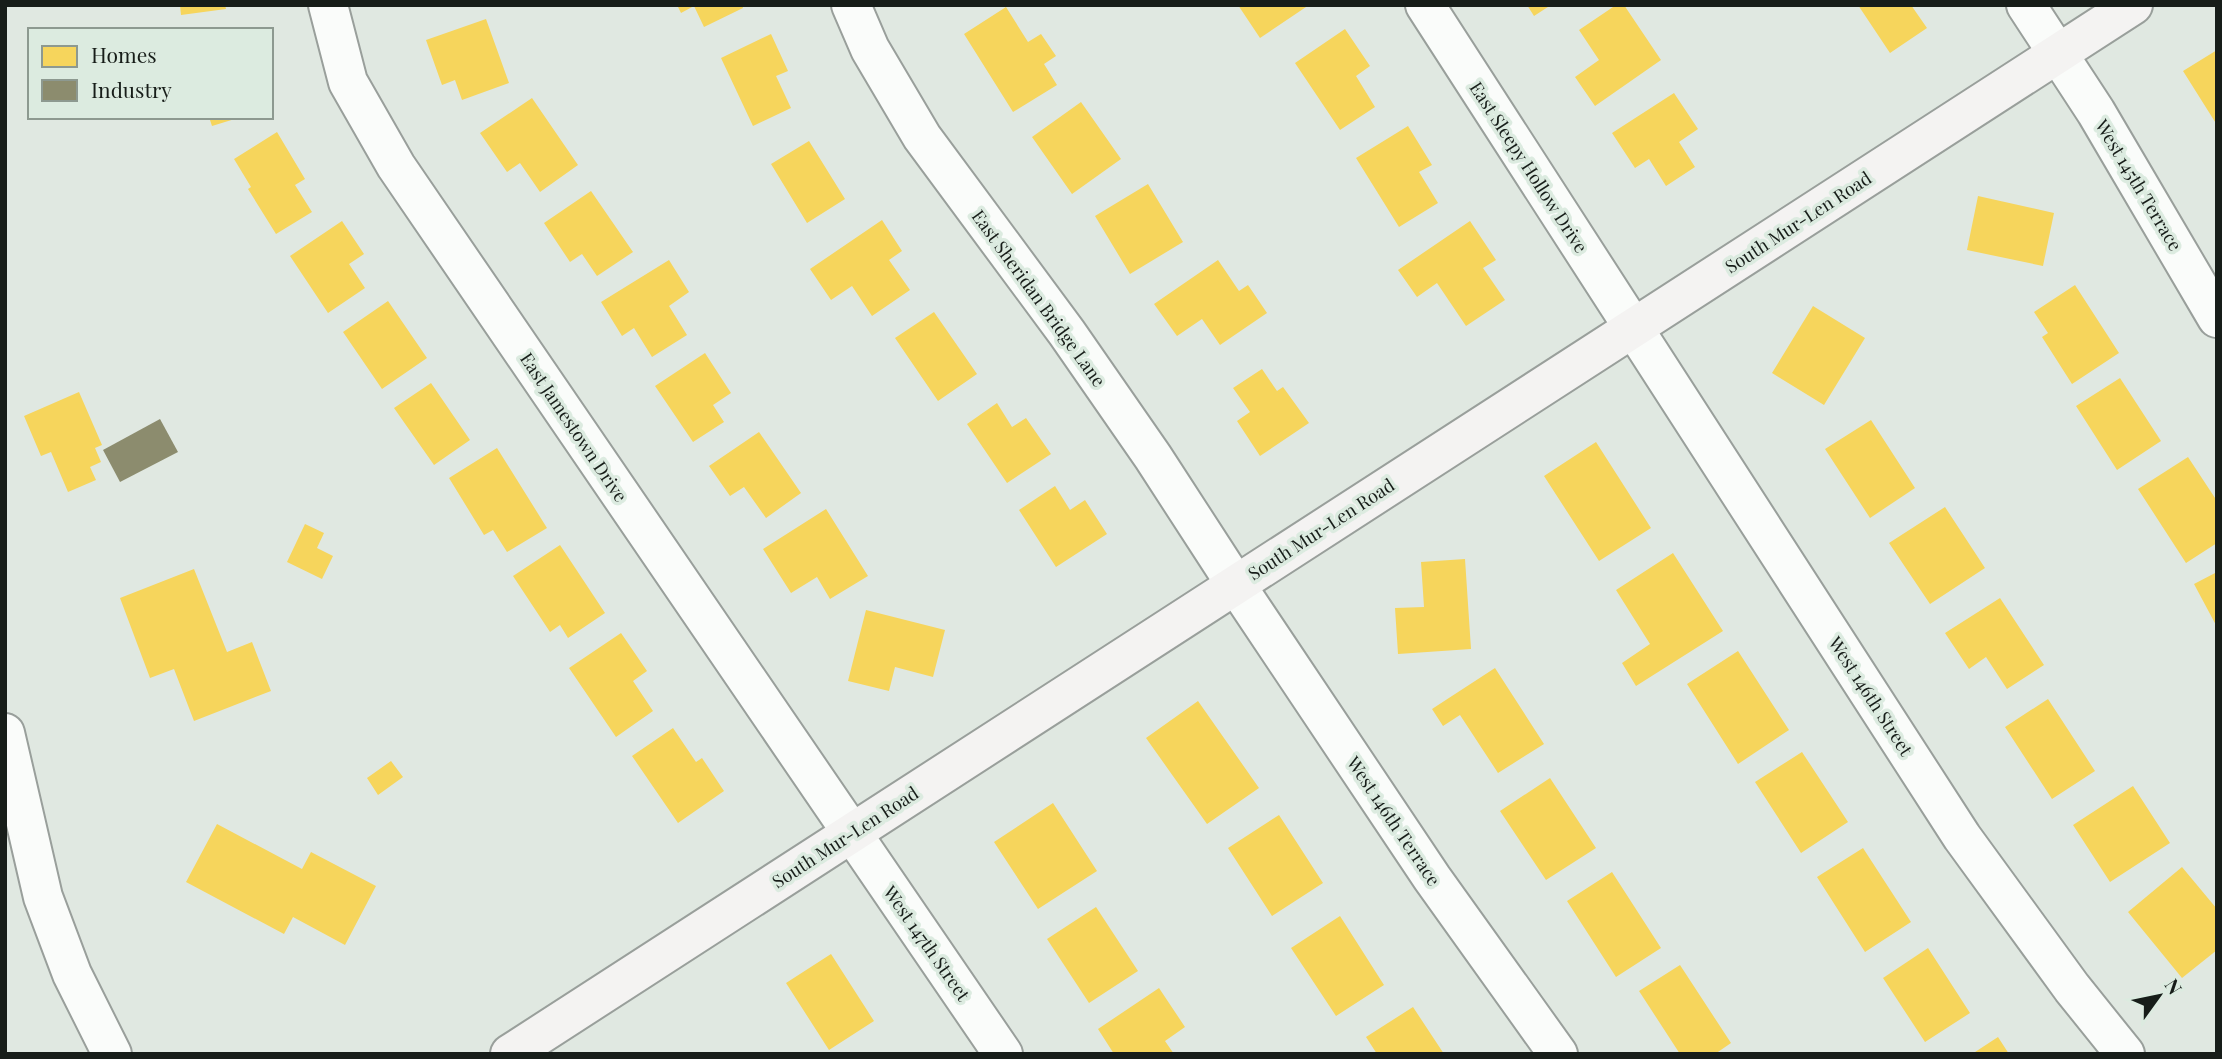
<svg xmlns="http://www.w3.org/2000/svg" width="2222" height="1059" font-family="'Playfair Display',serif">
	<style>
		.homes { fill: #f6d55c }
		.industry { fill: #8c8c6e }
		.lines { fill: none; stroke-linecap: round; stroke-linejoin: round }
		.minor-casing { stroke: #999f9b; stroke-width: 42 }
		.tertiary-casing { stroke: #999f9b; stroke-width: 42 }
		.secondary-casing { stroke: #999f9b; stroke-width: 42 }
		.minor { stroke: #fafcfa; stroke-width: 38 }
		.tertiary { stroke: #fafcfa; stroke-width: 38 }
		.secondary { stroke: #f4f3f2; stroke-width: 38 }
		.labels { text-anchor: middle; dominant-baseline: central; stroke-width: 7; stroke-linejoin: round; paint-order: stroke }
		.street-label { font-size: 18px; fill: #171d19; stroke: #dcebe0 }
	</style>
	<rect width="100%" height="100%" fill="#e0e8e1"/>
	<path class="homes" d="M180,5H225L226,9L181,15Z
		M677,5H742L743,8L704,27L694,6L681,13Z
		M1238,5H1309L1260,38Z
		M1527,5H1551L1534,16Z
		M1616,5H1624L1661,60L1595,106L1575,77L1599,60L1579,30Z
		M1858,5H1911L1927,28L1890,53Z
		M1006,7L1028,42L1041,34L1056,56L1044,64L1057,85L1013,112L964,34Z
		M486,19L509,83L462,100L455,80L442,85L426,40Z
		M1345,29L1370,66L1356,76L1375,107L1340,130L1295,63Z
		M771,34L788,71L776,76L791,108L753,126L721,58Z
		M2217,50V125L2183,71Z
		M1674,93L1698,129L1679,142L1695,167L1666,186L1649,159L1635,168L1612,133Z
		M532,98L578,165L540,192L520,163L507,172L480,133Z
		M1081,102L1121,159L1072,194L1032,137Z
		M209,117H238V118L212,126Z
		M1408,126L1432,165L1419,172L1438,203L1399,227L1356,158Z
		M277,132L305,179L295,185L312,212L276,234L248,189L251,187L234,159Z
		M809,141L845,199L807,223L771,164Z
		M1148,184L1183,242L1130,274L1095,216Z
		M591,191L633,252L597,276L582,254L570,262L544,223Z
		M1978,196L2054,213L2043,266L1967,250Z
		M882,220L902,251L889,260L910,290L872,316L852,286L831,300L810,269Z
		M342,221L364,254L349,264L365,288L328,313L290,256Z
		M1470,221L1496,260L1483,268L1505,300L1466,326L1437,283L1417,297L1398,270Z
		M669,260L689,292L669,306L687,335L652,357L634,328L622,336L601,302Z
		M1218,260L1239,291L1248,285L1267,313L1220,345L1202,319L1177,336L1154,304Z
		M2075,285L2119,353L2072,384L2042,337L2048,333L2034,312Z
		M388,301L427,358L382,389L343,332Z
		M1813,306L1865,338L1824,405L1772,373Z
		M934,312L977,374L938,401L895,338Z
		M705,353L731,393L713,405L724,422L693,442L655,386Z
		M1262,369L1277,391L1283,387L1309,423L1260,456L1237,421L1250,412L1233,388Z
		M2120,378L2161,441L2117,470L2076,406Z
		M431,383L470,440L434,465L394,408Z
		M79,392L102,445L95,448L101,462L90,467L96,480L68,492L51,452L41,456L24,416Z
		M997,403L1012,427L1026,418L1051,454L1007,483L967,424Z
		M1871,420L1915,488L1870,518L1825,449Z
		M759,432L801,493L766,518L744,487L730,496L709,466Z
		M1596,442L1651,528L1599,561L1544,476Z
		M497,448L547,528L507,552L493,530L484,535L449,478Z
		M2188,457L2217,501V543L2186,563L2138,489Z
		M1055,486L1070,510L1085,500L1107,534L1056,567L1019,510Z
		M1945,507L1985,568L1930,604L1889,543Z
		M826,509L868,576L830,599L817,577L791,593L763,549Z
		M305,524L324,533L317,548L333,556L322,579L287,562Z
		M560,545L605,613L568,638L560,625L550,632L513,576Z
		M1673,553L1723,631L1636,686L1622,663L1650,644L1616,590Z
		M1465,559L1471,649L1398,654L1395,608L1424,607L1421,562Z
		M194,569L227,652L252,642L271,691L194,721L174,669L150,678L120,598Z
		M2217,572V627L2194,584Z
		M2000,598L2044,665L2007,689L1986,657L1969,669L1945,633Z
		M866,610L945,630L933,677L895,667L889,691L848,681Z
		M621,633L647,671L633,681L653,711L616,737L569,668Z
		M1738,651L1789,730L1738,764L1687,684Z
		M1495,668L1544,744L1498,773L1460,715L1443,726L1432,709Z
		M2048,699L2095,771L2052,799L2005,727Z
		M1198,701L1259,788L1207,824L1146,738Z
		M673,728L696,762L702,758L724,791L678,823L632,756Z
		M1802,752L1848,822L1801,853L1755,782Z
		M391,761L403,777L378,795L367,778Z
		M1550,778L1596,848L1546,880L1500,811Z
		M2133,786L2170,843L2110,882L2073,825Z
		M1053,803L1097,871L1038,909L994,842Z
		M1279,815L1323,883L1272,916L1228,848Z
		M217,824L302,869L311,852L376,886L345,945L293,917L284,934L186,882Z
		M1863,848L1911,922L1865,952L1817,877Z
		M2182,867L2217,909V950L2182,978L2128,912Z
		M1612,872L1661,948L1616,977L1567,901Z
		M1096,907L1138,971L1089,1003L1047,939Z
		M1340,916L1384,985L1336,1016L1291,948Z
		M1928,948L1970,1013L1925,1042L1883,978Z
		M831,954L874,1021L829,1050L786,983Z
		M1680,965L1731,1043L1715,1054H1680L1639,991Z
		M1159,988L1185,1027L1165,1041L1174,1054H1114L1098,1029Z
		M1413,1007L1444,1054H1377L1366,1037Z
		M1998,1037L2009,1054H1972Z"/>
	<path class="industry" d="M160,419L178,452L120,482L103,450Z"/>
	<g class="lines">
		<defs>
			<path id="minor" d="M328,5L348,82L396,166L1003,1054
				M851,5L870,49L922,137L1067,333L1153,457L1236,585L1432,878L1558,1054
				M1425,5L1962,837L2072,988L2125,1054
				M2026,5L2096,112L2217,318"/>
			<path id="tertiary" d="M5,733L43,897L72,974L112,1054"/>
			<path id="secondary" d="M510,1054L2133,5"/>
		</defs>
		<use href="#minor" class="minor-casing"/>
		<use href="#tertiary" class="tertiary-casing"/>
		<use href="#secondary" class="secondary-casing"/>
		<use href="#minor" class="minor"/>
		<use href="#tertiary" class="tertiary"/>
		<use href="#secondary" class="secondary"/>
	</g>
	<g class="labels">
		<g class="street-label">
			<text transform="translate(1529 167) rotate(57)">East Sleepy Hollow Drive</text>
			<text transform="translate(2139 185) rotate(59)">West 145th Terrace</text>
			<text transform="translate(1798 222) rotate(-33)">South Mur-Len Road</text>
			<text transform="translate(1039 298) rotate(54)">East Sheridan Bridge Lane</text>
			<text transform="translate(574 427) rotate(56)">East Jamestown Drive</text>
			<text transform="translate(1321 529) rotate(-33)">South Mur-Len Road</text>
			<text transform="translate(1871 696) rotate(57)">West 146th Street</text>
			<text transform="translate(1394 821) rotate(56)">West 146th Terrace</text>
			<text transform="translate(845 837) rotate(-33)">South Mur-Len Road</text>
			<text transform="translate(927 943) rotate(55)">West 147th Street</text>
		</g>
	</g>
	<rect width="2222" height="1059" fill="none" stroke="#171d19" stroke-width="14"/>
	<rect x="28" y="28" width="245" height="91" fill="#dcebe0" stroke="#8d9990" stroke-width="2"/>
	<rect x="42" y="46" width="35" height="21" fill="#f6d55c" stroke="#8d9990" stroke-width="2"/>
	<text x="91" y="63" font-size="21" fill="#171d19">Homes</text>
	<rect x="42" y="80" width="35" height="21" fill="#8c8c6e" stroke="#8d9990" stroke-width="2"/>
	<text x="91" y="98" font-size="21" fill="#171d19">Industry</text>
	<g transform="translate(2159 996) rotate(57)" stroke="#dcebe0" stroke-width="5" paint-order="stroke">
	<path d="M0-5L12 26L0 18L-12 26Z" fill="#171d19"/>
	<text y="-10" font-size="19" font-weight="bold" text-anchor="middle" fill="#171d19">N</text>
	</g>
</svg>
